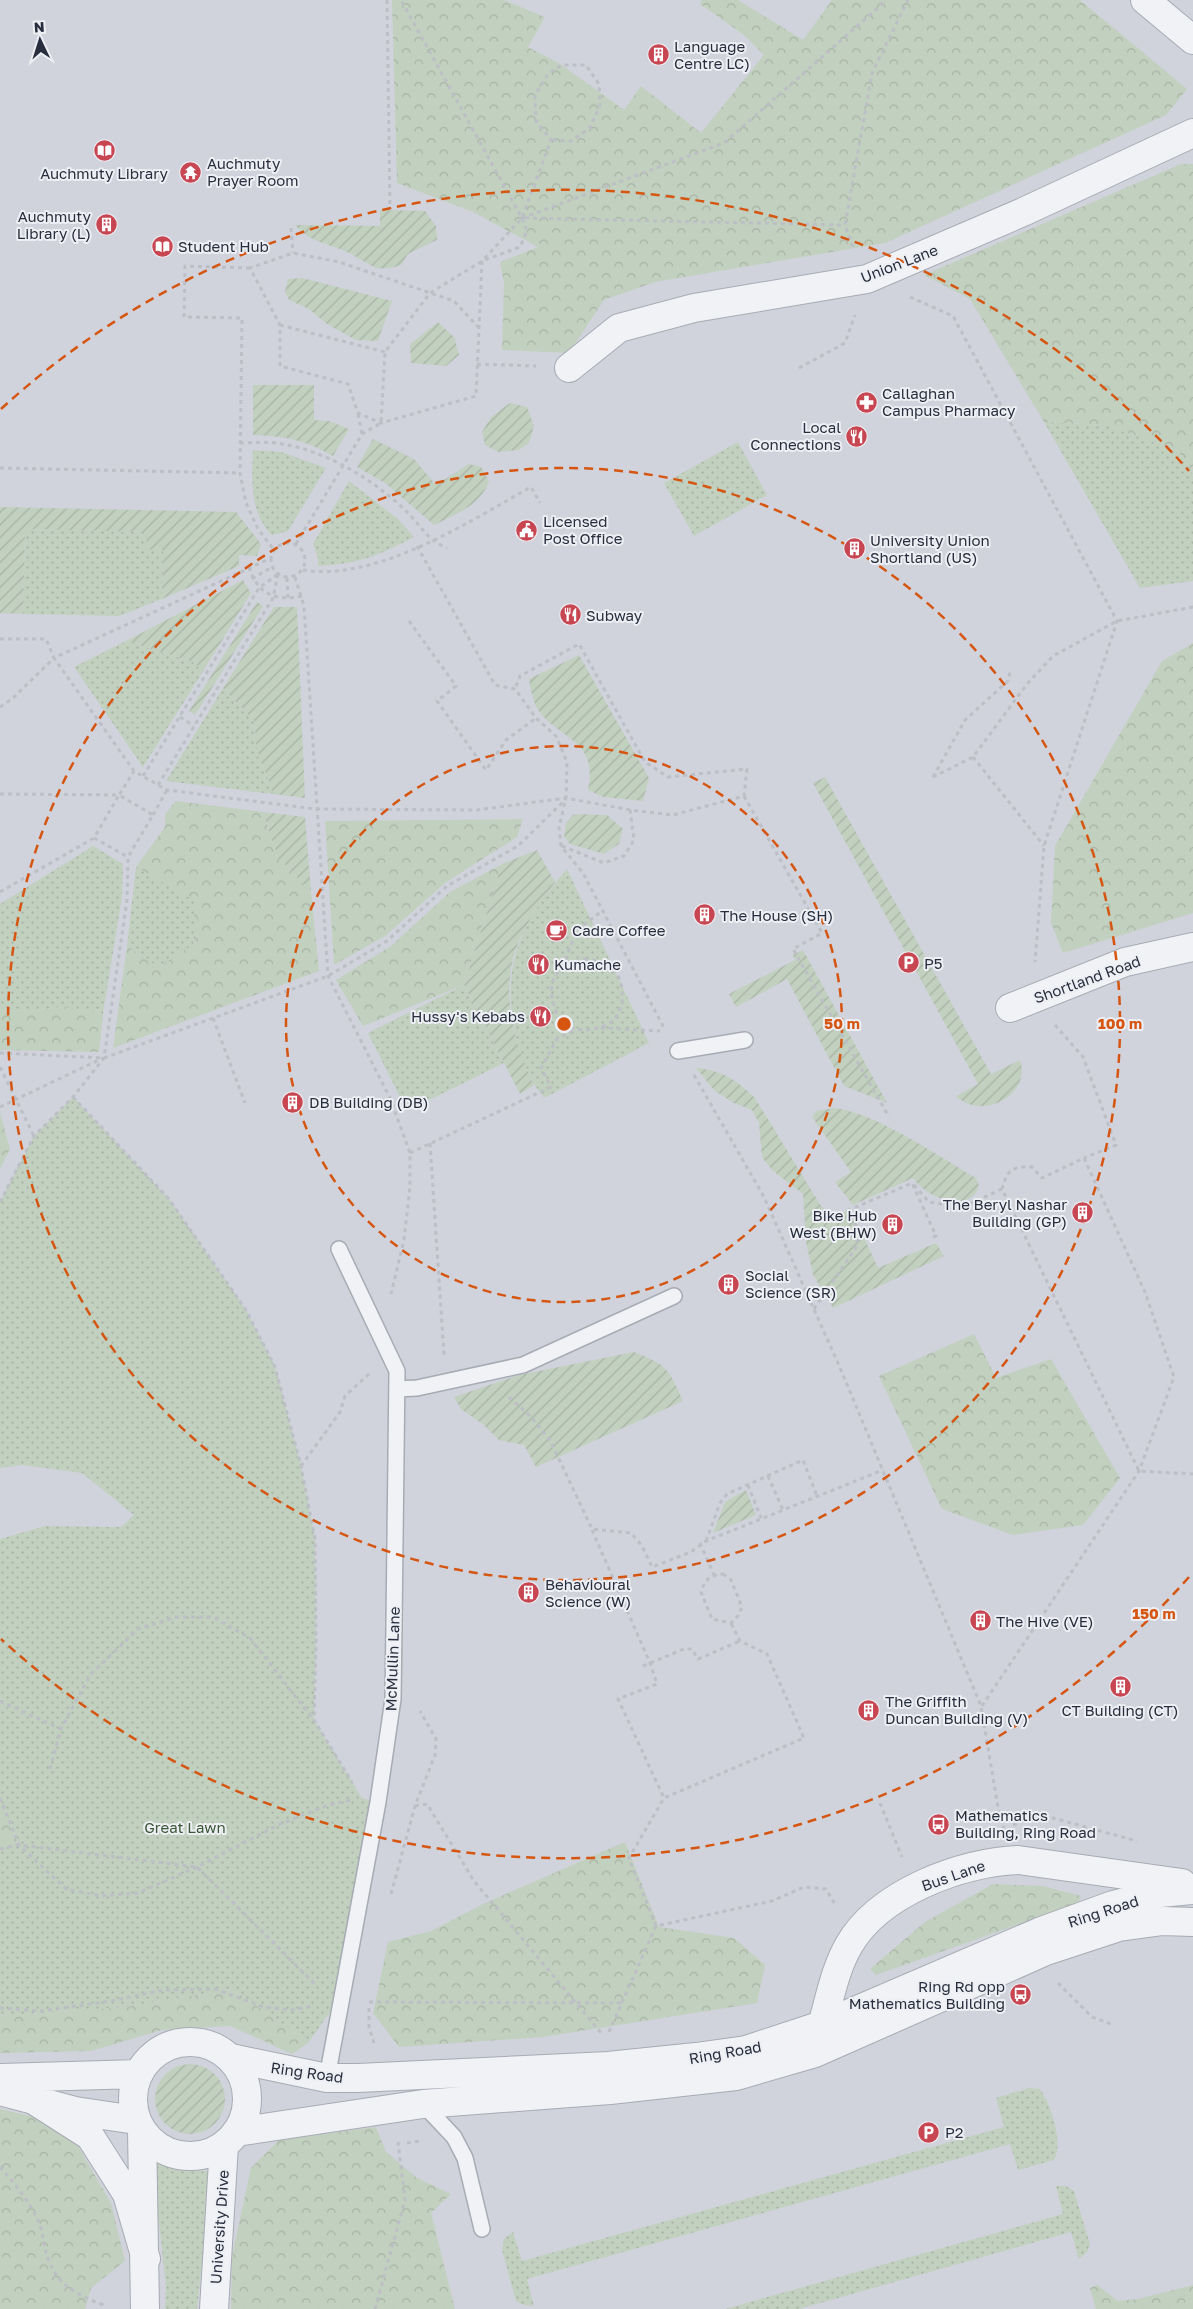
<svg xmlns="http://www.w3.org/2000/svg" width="1193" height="2309" font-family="'Golos Text',sans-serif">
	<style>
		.built { fill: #d0d3dc }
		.grass { fill: url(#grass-dots) }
		.forest { fill: url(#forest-crowns) }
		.garden { fill: url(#garden-furrows) }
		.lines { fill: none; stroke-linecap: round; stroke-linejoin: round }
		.service-casing { stroke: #a7abb4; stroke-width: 18 }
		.minor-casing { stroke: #a7abb4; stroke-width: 30 }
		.path { stroke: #bcbfc5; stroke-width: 3; stroke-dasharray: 4 4; stroke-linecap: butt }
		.service { stroke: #f0f2f5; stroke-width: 15 }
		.minor { stroke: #f0f2f5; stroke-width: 28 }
		.ring { fill: none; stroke: #d55511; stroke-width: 2.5; stroke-dasharray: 9 6 }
		.labels { text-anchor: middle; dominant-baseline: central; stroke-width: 4; stroke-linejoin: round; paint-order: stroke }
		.poi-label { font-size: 15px; fill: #282e3d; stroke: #edeff4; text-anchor: start }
		.street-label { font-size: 15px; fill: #282e3d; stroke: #edeff4 }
		.park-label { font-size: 15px; fill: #3a5835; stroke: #edeff4 }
		.centre { fill: #d55511; stroke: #edeff4; stroke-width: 2.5 }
		.ring-label { font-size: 15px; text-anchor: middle; font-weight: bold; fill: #d55511; stroke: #edeff4; stroke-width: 4; stroke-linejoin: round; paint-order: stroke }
	</style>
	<defs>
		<pattern id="grass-dots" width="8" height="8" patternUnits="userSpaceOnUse" patternTransform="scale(1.25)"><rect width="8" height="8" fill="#c2d0bf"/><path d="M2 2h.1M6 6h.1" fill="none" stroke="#a7b3a5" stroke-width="1.8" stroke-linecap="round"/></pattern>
		<pattern id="forest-crowns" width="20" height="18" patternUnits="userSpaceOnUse" patternTransform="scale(1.25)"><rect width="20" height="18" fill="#c2d0bf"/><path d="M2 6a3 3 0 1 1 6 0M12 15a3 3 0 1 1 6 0" fill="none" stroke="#a7b3a5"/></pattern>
		<pattern id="garden-furrows" width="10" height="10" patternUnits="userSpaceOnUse" patternTransform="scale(1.25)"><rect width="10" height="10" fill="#c2d0bf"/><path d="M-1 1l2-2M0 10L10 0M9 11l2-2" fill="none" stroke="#a7b3a5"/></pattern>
	</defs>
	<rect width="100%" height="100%" fill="#dee1e7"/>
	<path class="built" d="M0,0H1193V2309H0Z"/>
	<path class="grass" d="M1044,422L1106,425L1178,451L1193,474V581L1140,588Z
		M738,442L767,495L694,536L664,483Z
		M253,450L281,452L326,468L288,531L272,535C249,512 252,480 253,450Z
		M349,481L398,519L414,537C378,556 358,564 318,566V558L313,544Z
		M25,529L147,532L163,549L162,599L119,616L23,614Z
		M126,641L196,663L202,673L143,767L74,667Z
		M223,688L256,723C252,751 266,767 273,794L166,781Z
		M93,846L123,864L122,897L103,1014L64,1007L6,1012L0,1009V904Z
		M136,867L196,901L193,945L158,967L127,946Z
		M567,869L649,1043L544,1098C528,1078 519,1054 514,1029C502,961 523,919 567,869Z
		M464,985L504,1063L407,1111L368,1033Z
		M73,1097L169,1199L246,1310L275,1367L301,1466L315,1539L316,1643L314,1720L362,1798L378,1802L342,1995L309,2042L232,1989L126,2007L0,2016V1849L19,1844L0,1798V1539L45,1526L121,1527L134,1515L82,1473L22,1465L0,1468V1202L34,1136Z
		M1029,2088L1040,2089C1051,2105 1064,2143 1054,2160L1018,2170L1010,2144L527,2279L534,2306L524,2305L516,2301L502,2250L504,2239L513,2232L522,2261L1004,2127L996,2098Z
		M152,2162L187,2170L212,2171L197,2309H165L166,2286Z
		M1056,2186H1066L1074,2191L1090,2244L1087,2252L1079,2259L1071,2232L799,2309H725L1063,2214Z"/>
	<path class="forest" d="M392,0H504L545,17L528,47L562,65L624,110L641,86L701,133L764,55L744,35L700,4L702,0H738L803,40L832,0H1080L1187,89L1166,115L885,243L655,282L604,300L569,353L502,350L504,283L500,262L538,247L473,212L397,183Z
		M1181,164H1193V474L1178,451L1106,425L1044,422L970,299L924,275Z
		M1193,643V913L1063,953L1051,923L1055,846L1162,661Z
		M176,801L263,812L278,858L311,891L319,971L113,1048L127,946L158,967L193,945L195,901L136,867L165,827V814Z
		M523,819L517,837L445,883L385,936L334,965L325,821Z
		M502,864L464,985L363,1026L336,980L391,946L450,892Z
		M64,1007L103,1014L99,1052L0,1050V1009L6,1012Z
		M0,1113L10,1149L0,1169Z
		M974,1334L996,1378L1051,1359L1120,1478L1083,1525L1013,1535L942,1509L879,1376Z
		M0,1798L19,1845L0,1849Z
		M625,1842L659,1927L734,1938L765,1965L757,2003L543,2037L399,2047L373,2013L388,1942L431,1931L483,1904Z
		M993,1884L1042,1886L1081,1896L1078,1903L876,1975L870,1969L925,1922Z
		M232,1989L309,2042L292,2054L230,2026L162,2030L91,2051L0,2053V2016L126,2007Z
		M0,2109L34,2117L78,2146L111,2203L125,2261L91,2288L85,2309H0Z
		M376,2127L386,2152L417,2178L451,2194L431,2213L455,2309H231L232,2256L251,2168L279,2140Z
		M1097,2285L1118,2301L1138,2299L1193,2285V2309H1096L1090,2288Z"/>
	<path class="garden" d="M380,210L425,211L436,226L437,240L408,254L401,265C393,268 384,270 374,267C365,263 356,256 347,252C327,243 310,242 295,225L380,226Z
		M302,278L392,301L378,341L356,340L327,324L309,309L289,300L285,292L288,279Z
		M438,322L454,337L459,355L446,366L411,363L410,344Z
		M253,385H314V420L329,421L349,429L333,456C305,440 285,436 253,435Z
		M510,403L527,407L534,426L529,443L519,450L499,452L485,445L482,432L491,417Z
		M373,439L414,459L436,485L469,464L481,467L489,481C481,505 456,514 434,525L385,483L357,467Z
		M0,507L236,512L261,544L257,556L239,555V566L162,599L163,550L146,549L147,532L25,529L23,614L0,613Z
		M243,580L251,593L202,673L196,663L126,641Z
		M257,602L263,606L195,715L189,711Z
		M274,607H297L305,798L273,794C266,767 252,752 256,723L223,688Z
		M579,655L649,778L643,801L603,797L588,790C597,742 568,743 542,715C533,705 531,691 529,679Z
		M825,777L991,1074L1020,1060C1032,1094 983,1122 956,1096L978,1084L813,783Z
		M263,812L305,817L311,891L278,858Z
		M574,814L607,815L623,829L619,844L604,854L570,844L564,836L566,823Z
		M537,850L555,882C542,901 528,920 519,941C499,987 513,1043 534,1085L520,1094L464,985L502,864Z
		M803,950L887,1103L844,1086L787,979L736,1007L729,994L795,960L793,955Z
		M696,1068C722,1070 738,1081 755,1098L821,1206L836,1219L850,1207L878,1268L936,1243L944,1256L833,1308L813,1275L806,1242L803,1194L772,1170L762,1157L759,1123L752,1110L734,1103L715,1091Z
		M833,1108C873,1111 940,1157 976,1178L979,1185C978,1188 976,1194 973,1196C956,1210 923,1194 913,1178L853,1205L835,1182L851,1172L812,1117L817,1111Z
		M634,1352C667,1365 669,1369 683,1401L536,1467L524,1445L499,1440L484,1425L461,1409L454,1397L519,1375Z
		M746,1490L756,1515L713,1533L725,1502Z
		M155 2099a35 35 0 1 1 70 0a35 35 0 1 1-70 0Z"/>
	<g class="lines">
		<defs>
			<path id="service" d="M678,1051L745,1040
				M397,1389L417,1388L523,1365L674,1296
				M327,2078L378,1802L393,1699L394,1625L397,1371L339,1249
				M423,2104L454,2137L465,2158L482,2229"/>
			<path id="minor" d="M1145,0L1193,40
				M569,368L619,328L694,308L867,279L1023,212L1193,133
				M1010,1008L1125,962L1193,947
				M822,2025C830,1998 835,1969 849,1945C879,1893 961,1862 1018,1860L1182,1883
				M133 2099a57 57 0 1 1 114 0a57 57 0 1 1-114 0Z
				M231,2058L327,2078H358L608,2066L696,2057L746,2050L822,2025L1039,1932L1113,1905L1160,1893L1193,1890
				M0,2078L139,2074
				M0,2091L75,2111L136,2120
				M32,2099L90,2136L127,2194L146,2259
				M142,2130L145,2309
				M236,2132L423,2104L610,2090L736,2076L815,2053L1046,1951L1119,1927L1163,1921L1193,1922
				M214,2309L224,2145"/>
		</defs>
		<use href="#service" class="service-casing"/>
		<use href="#minor" class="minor-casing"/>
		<path class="path" d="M387,0L390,209
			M522,218L724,143L887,0
			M525,218L845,225
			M291,228L293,253
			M853,247L845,225L872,73L908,0
			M250,268L185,266L184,317L242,318L240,473L246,503L258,529L274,550
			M910,297L953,316L1117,621L1044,846L1035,962
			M280,325L385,352
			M479,328L454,301L339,262L293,253L250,268L280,325V366L348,384L358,413L381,423L476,396C478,351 480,306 482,261L522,218L551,140L536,121L535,95L549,73L562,65H586L599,84L600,105L590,128L571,141L551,140
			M477,364L536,366
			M799,368L845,343L855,315
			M358,414L362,434
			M240,443C254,443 269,441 282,444C327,451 376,481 408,513C424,529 425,538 447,548
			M0,468L240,473
			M271 560a17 17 0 1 1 34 0a17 17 0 1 1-34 0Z
			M296,544L362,434L381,423L385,352L430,293L482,261L520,247L527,231L522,218L401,0
			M417,546L495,685L515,689L536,718L556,736L567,762L566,798L559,827L561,846L583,873L664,1028
			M249,567C257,594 276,602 302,596
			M303,570C377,582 468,522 531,487L540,503
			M295,577L304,606L328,976L390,1098L410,1153V1187L404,1240L391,1294
			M287,578L288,599
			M252,579L272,567
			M409,621L456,686L437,701L486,770L506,740L536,718
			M0,639H46L54,658L271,558
			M0,707L12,699L54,658L134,771L167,790L315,809L477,810L566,798L630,810L673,815L744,796L747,769L668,777L645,762L579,644L520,676L515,689
			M180,717L194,726
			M973,757L1044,846
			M143,776L259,588L278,574
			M933,777L973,757L1027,684L1053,656L1117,621L1193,607
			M933,777L965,720L1008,681L1010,672
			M158,785L273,598L278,574
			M0,794L119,795L134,771
			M744,796L822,933L793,949L889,1117
			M153,815L167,790
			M562,846L604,863L624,856L634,840L630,810
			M0,892L94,838
			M584,959C591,960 600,961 607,964C624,973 627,1004 615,1018C603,1033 567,1035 558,1016C551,1000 546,980 563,968C568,963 578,961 584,959Z
			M562,967L577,930L602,911
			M213,1018L245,1103
			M1055,1025L1083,1057L1116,1145L1084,1158
			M601,1028L660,1031
			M0,1053L104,1058L328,976L387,941L447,886L518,846L566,799
			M0,1067L34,1136
			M694,1075L764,1197L841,1370L981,1706L1000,1819L1004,1828
			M73,1097L169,1199L246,1310L275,1367L301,1466L315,1539L316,1643L314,1720L352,1782
			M0,1107L103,1058
			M430,1143L444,1355
			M410,1153L551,1087L541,1068L557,1039L576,1029
			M914,1185L929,1202L963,1207L1002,1189
			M0,1202L34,1136L73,1097L104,1058L127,900L128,857L153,815L119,795L94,838L128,857
			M814,1309L857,1246V1229L849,1210L912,1183L936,1236L933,1237
			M509,1397L530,1416L550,1440L592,1529L631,1533L642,1546L652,1567L691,1552L706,1541L883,1470
			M301,1466L340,1412L345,1396L369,1374
			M768,1476L783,1510
			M748,1485L761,1518
			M592,1530L650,1663L657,1684L618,1699L664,1798
			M706,1541L720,1503L727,1494L803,1460L817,1496
			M700,1543L714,1575
			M723,1574L731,1580L742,1607L738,1616L731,1623L712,1619L701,1592C705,1580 709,1575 723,1574Z
			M643,1666L684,1649H692L698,1659L740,1641
			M0,1701L61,1729
			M982,1706L1139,1471L1174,1377L1145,1292L1084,1158L1042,1178L1032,1167C1012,1166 1007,1170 1002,1189L1139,1471L1193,1474
			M50,1769L61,1729L90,1675L138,1629L176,1617H213L250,1638L313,1719
			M0,1798L19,1845L66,1889L101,1896L138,1893L197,1867L280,1824L326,1806L351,1800
			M880,1803L902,1857
			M415,1806L427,1804L474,1881L601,2033
			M1013,1825L1031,1818H1053L1137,1841
			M0,1849L19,1845L197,1867L316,1985
			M391,1894L415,1806L435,1755L436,1739L420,1711
			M656,1926L629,1858L664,1798L804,1738L767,1654L740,1641L731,1623
			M1058,1983L1092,2017L1114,2025
			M369,2002L623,2003
			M0,2008L41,2011L111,2001L164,1990L215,1989L264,2007L292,2010L313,2006
			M369,2008V2027L374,2043
			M609,2032L656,1926L772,1901L804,1887L826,1889L836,1906
			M407,2143L420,2141
			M0,2167C14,2183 29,2201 38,2220C44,2233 43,2248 49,2261C59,2287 79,2295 103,2305V2309
			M375,2309L405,2200L398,2142"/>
		<use href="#service" class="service"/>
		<use href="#minor" class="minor"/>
	</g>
	<g class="ring">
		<circle cx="564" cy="1024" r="278"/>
		<circle cx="564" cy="1024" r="556"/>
		<path d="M1189 1577A834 834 0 0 1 1 1639M1 409A834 834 0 0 1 1189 471"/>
	</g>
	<defs>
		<symbol id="building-disc" viewBox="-11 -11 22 22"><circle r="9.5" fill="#c84651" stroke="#edeff4"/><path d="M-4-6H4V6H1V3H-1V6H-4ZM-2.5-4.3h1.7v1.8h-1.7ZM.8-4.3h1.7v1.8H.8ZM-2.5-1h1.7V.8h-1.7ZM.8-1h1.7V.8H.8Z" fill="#fff"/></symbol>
		<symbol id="library-disc" viewBox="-11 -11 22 22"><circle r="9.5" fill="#c84651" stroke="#edeff4"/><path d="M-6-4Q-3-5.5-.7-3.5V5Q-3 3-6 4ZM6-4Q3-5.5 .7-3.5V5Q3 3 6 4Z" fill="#fff"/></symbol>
		<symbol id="temple-disc" viewBox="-11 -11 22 22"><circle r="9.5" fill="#c84651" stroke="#edeff4"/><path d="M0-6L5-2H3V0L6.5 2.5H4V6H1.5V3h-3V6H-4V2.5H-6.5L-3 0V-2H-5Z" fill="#fff"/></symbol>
		<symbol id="pharmacy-disc" viewBox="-11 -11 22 22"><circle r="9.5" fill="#c84651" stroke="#edeff4"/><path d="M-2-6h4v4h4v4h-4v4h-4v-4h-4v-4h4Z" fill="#fff"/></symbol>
		<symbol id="restaurant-disc" viewBox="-11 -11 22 22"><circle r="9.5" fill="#c84651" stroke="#edeff4"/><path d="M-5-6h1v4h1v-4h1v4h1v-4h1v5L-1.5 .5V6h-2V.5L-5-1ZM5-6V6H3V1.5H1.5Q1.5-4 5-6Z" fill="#fff"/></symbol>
		<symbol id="civic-disc" viewBox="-11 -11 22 22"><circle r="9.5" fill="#c84651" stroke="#edeff4"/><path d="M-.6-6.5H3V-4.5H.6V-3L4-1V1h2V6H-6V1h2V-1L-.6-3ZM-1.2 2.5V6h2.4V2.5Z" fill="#fff"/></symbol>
		<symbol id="cafe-disc" viewBox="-11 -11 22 22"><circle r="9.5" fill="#c84651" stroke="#edeff4"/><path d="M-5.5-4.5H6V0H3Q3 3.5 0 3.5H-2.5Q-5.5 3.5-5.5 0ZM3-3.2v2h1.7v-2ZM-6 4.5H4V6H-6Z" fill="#fff"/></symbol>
		<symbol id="parking-disc" viewBox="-11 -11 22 22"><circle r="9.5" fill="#c84651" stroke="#edeff4"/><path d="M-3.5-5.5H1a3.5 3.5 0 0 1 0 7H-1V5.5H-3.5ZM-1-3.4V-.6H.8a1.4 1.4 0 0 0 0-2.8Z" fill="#fff"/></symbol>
		<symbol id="bus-disc" viewBox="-11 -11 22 22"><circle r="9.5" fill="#c84651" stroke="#edeff4"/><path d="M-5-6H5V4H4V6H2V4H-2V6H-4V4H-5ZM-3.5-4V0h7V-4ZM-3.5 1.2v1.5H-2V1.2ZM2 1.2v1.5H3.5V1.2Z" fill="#fff"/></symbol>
	</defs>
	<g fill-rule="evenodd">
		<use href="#building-disc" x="646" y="42" width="25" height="25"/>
		<use href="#library-disc" x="92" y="138" width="25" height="25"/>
		<use href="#temple-disc" x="178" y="160" width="25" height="25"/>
		<use href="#building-disc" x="94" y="212" width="25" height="25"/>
		<use href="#library-disc" x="150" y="234" width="25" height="25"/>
		<use href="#pharmacy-disc" x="854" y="390" width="25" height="25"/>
		<use href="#restaurant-disc" x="844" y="424" width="25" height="25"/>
		<use href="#civic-disc" x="514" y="518" width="25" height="25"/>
		<use href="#building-disc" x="842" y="536" width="25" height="25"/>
		<use href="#restaurant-disc" x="558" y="602" width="25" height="25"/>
		<use href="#building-disc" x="692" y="902" width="25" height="25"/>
		<use href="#cafe-disc" x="544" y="918" width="25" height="25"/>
		<use href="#parking-disc" x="896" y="950" width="25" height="25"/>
		<use href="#restaurant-disc" x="526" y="952" width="25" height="25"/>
		<use href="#restaurant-disc" x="528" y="1004" width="25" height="25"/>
		<use href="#building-disc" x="280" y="1090" width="25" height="25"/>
		<use href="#building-disc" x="1070" y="1200" width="25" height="25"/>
		<use href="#building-disc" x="880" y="1212" width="25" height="25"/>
		<use href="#building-disc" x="716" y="1272" width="25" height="25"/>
		<use href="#building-disc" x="516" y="1580" width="25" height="25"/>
		<use href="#building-disc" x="968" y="1608" width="25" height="25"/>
		<use href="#building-disc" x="1108" y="1674" width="25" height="25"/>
		<use href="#building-disc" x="856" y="1698" width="25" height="25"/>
		<use href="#bus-disc" x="926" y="1812" width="25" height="25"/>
		<use href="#bus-disc" x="1008" y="1982" width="25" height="25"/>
		<use href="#parking-disc" x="916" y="2120" width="25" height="25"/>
	</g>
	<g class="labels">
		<g class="poi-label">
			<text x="674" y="46">Language<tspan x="674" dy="17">Centre LC)</tspan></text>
			<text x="207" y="163">Auchmuty<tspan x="207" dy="17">Prayer Room</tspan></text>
			<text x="104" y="173" text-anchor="middle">Auchmuty Library</text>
			<text x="91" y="216" text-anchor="end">Auchmuty<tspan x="91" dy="17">Library (L)</tspan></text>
			<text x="178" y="246">Student Hub</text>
			<text x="882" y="393">Callaghan<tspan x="882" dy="17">Campus Pharmacy</tspan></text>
			<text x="841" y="427" text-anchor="end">Local<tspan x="841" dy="17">Connections</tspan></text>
			<text x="543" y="521">Licensed<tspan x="543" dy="17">Post Office</tspan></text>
			<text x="870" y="540">University Union<tspan x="870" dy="17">Shortland (US)</tspan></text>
			<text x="586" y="615">Subway</text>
			<text x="720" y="915">The House (SH)</text>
			<text x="572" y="930">Cadre Coffee</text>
			<text x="924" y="963">P5</text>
			<text x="554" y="964">Kumache</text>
			<text x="525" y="1016" text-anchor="end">Hussy's Kebabs</text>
			<text x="309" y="1102">DB Building (DB)</text>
			<text x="1067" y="1204" text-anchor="end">The Beryl Nashar<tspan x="1067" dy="17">Building (GP)</tspan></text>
			<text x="877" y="1215" text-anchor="end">Bike Hub<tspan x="877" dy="17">West (BHW)</tspan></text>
			<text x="745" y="1275">Social<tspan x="745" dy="17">Science (SR)</tspan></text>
			<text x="545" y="1584">Behavioural<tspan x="545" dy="17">Science (W)</tspan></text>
			<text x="996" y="1621">The Hive (VE)</text>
			<text x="885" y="1701">The Griffith<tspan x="885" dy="17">Duncan Building (V)</tspan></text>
			<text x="1120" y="1710" text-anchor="middle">CT Building (CT)</text>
			<text x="955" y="1815">Mathematics<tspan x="955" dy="17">Building, Ring Road</tspan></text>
			<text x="1005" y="1986" text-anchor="end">Ring Rd opp<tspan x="1005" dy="17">Mathematics Building</tspan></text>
			<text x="945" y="2132">P2</text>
		</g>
		<g class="street-label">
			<text transform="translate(899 263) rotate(-21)">Union Lane</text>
			<text transform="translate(1087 979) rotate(-20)">Shortland Road</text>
			<text transform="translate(392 1659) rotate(-88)">McMullin Lane</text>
			<text transform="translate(953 1875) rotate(-19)">Bus Lane</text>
			<text transform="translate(1103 1911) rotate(-18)">Ring Road</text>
			<text transform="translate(725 2052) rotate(-10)">Ring Road</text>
			<text transform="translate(307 2072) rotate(8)">Ring Road</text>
			<text transform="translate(219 2227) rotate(-86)">University Drive</text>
		</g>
		<g class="park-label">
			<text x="185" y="1827">Great Lawn</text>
		</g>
	</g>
	<circle cx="564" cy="1024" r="8" class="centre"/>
	<g class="ring-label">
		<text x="842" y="1029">50 m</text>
		<text x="1120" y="1029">100 m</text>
		<text x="1154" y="1619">150 m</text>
	</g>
	<g transform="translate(40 40) rotate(356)" stroke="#edeff4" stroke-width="4" paint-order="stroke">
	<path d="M0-4L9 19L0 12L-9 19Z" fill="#282e3d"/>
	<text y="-8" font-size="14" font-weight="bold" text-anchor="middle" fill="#282e3d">N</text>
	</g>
</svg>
